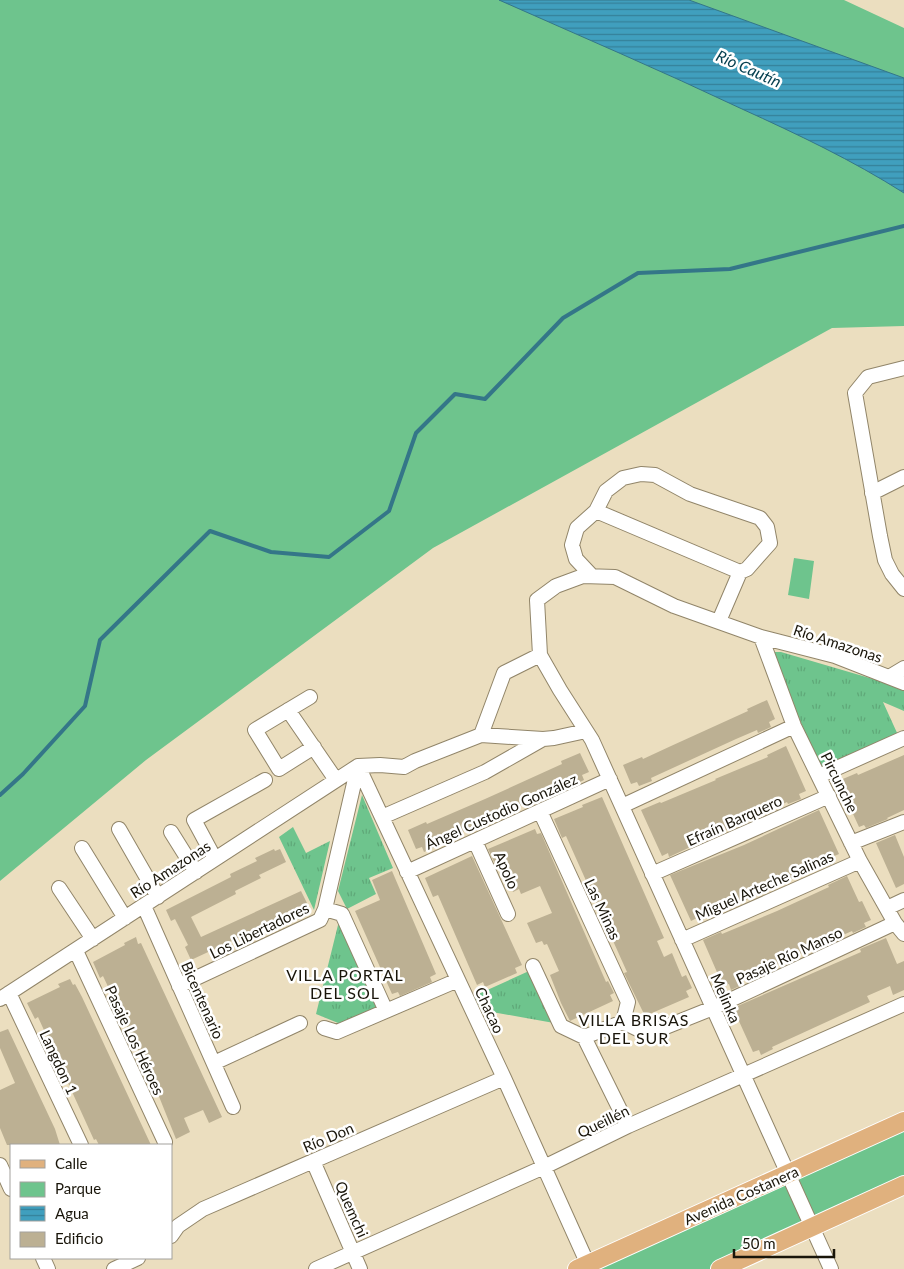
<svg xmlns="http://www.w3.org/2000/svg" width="904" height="1269" font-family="Lato,sans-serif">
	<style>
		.grass { fill: url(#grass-tufts) }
		.green { fill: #6ec48d }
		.water { fill: url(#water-rules); stroke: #347688 }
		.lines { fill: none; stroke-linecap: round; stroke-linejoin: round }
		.stream { stroke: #347688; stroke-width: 4 }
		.building { fill: #bcb093 }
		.minor-casing { stroke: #918569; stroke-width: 16 }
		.major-casing { stroke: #fff; stroke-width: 20 }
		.minor { stroke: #fff; stroke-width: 14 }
		.major { stroke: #e0b17e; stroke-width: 18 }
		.labels { text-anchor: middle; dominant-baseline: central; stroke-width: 5; stroke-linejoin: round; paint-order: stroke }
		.street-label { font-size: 15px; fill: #19150a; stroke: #fff }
		.water-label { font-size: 16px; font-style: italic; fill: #074151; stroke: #fff }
		.neighbourhood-label { font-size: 16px; letter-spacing: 1px; fill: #19150a; stroke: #fff }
	</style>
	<defs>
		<pattern id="grass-tufts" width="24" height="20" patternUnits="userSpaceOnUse" patternTransform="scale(1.25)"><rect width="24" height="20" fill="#6ec48d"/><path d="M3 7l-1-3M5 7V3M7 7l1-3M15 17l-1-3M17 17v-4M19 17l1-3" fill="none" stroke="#5fa878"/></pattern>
		<pattern id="water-rules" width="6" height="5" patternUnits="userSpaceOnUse" patternTransform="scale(1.25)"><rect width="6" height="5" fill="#409fbe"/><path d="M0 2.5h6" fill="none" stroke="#358099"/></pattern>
	</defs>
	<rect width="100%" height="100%" fill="#ebdebf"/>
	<path class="grass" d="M774,652H781L873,679L889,677L904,685V711L883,702L898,735L822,771L772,656Z
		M362,795L393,868L369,878L376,894L347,909L338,891Z
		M293,827L306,853L330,841L314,910L279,837Z
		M339,921L379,1006L375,1012L343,1025L316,1014Z
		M529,971L554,1023L481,1010L474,996Z"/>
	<path class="green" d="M0,0H844L904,28V326L832,328L433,548L146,760L0,881Z
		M794,558L814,561L809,599L788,595Z
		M904,1125V1181L715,1269H585Z"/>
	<path class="water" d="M499,0H689L904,78V193C852,160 797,134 742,109C662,71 580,36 499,0Z"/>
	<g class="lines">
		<path class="stream" d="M0,795L23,774L85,706L100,640L210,531L271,552L329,557L389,511L416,433L455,394L485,399L563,318L638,273L730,269L904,226"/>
	</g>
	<path class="building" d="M767,700L775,719L769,722L771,727L758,733L757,730L736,739L651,778L652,781L639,786L637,782L631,784L623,765L642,757L643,759L671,746L748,711L747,709Z
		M786,746L806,791L799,794L801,799L788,804L787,802L669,857L668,853L662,856L641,810L660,802L661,803L716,780L715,779L768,757L767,755Z
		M580,753L589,772L582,775L584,780L572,786L570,783L445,840L436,844L437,846L424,852L422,847L416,849L408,830L426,822L427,824L485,799L562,764L561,761Z
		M904,755V810L887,818L888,819L866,828L864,825L859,827L838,781L857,773L858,775Z
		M602,797L664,938L657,941L664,957L672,953L682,977L686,975L692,988L686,991L689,997L645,1016L624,973L627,972L566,836L562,838L554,819L583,807L582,805Z
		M819,810L839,854L832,857L835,863L822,868L821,865L698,922L697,918L691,921L670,875L744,845Z
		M535,829L537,834L541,833L606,982L608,981L614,993L610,995L613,1001L570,1021L561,1003L550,975L559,971L547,944L544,945L542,941L536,943L527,923L552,913L540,886L521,894L519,889L513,892L502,866L497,868L488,849Z
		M895,835L904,857V884L896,888L876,843Z
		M274,849L275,851L280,849L286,862L259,875L261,878L235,891L236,894L191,917L201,937L301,891L307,903L302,906L303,908L191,960L185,947L188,945L175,919L171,921L166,910L231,877L230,874L257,861L255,858Z
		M472,856L522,965L515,968L517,973L485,987L483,982L477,985L438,895L433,897L425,878Z
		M392,871L436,974L430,977L432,982L400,996L398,992L392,994L355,911L380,900L372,880Z
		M847,876L859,902L862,901L871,920L864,923L866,927L853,933L852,931L751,976L743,981L744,984L731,990L729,984L723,986L703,940L721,932L722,934L777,911L829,887L828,885Z
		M136,937L138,944L141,943L147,956L222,1117L209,1123L203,1110L184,1118L190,1132L176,1139L154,1084L103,976L100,978L93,962L125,945L124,943Z
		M886,938L897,964L904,961V990L893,995L890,986L867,996L870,1002L772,1047L773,1049L761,1055L759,1050L753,1052L733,1008L861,952L860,949Z
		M70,979L73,985L75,984L82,997L151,1145H99L96,1139L94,1140L38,1017L35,1019L27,1003L60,987L58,984Z
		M8,1029L55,1129L60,1145H7L0,1128V1090L15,1083L0,1048V1032Z"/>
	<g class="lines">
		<defs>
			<path id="minor" d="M904,368L868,377L855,393L880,536L885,560L892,574L904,589
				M872,493L904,477
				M596,511L740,572
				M592,576L576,559L572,545L577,528L596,511L606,491L623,478L641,474L655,475L690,494L760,518L767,527L770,543L747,569L740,572L719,621
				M761,637L794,726L860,861L895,923L904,934
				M889,677L904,668
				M310,697L255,730L279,769L314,747
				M288,710L336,780
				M481,735L504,673L540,655
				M358,766L504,1078L590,1269
				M819,776L904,738
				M622,806L794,726
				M540,811L628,1002L623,1022
				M382,817L485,772L543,739
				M119,829L158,897
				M171,832L196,872
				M475,841L508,914
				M851,843L904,822
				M82,848L125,918
				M215,859L194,820L265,780
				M407,872L610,779
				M652,874L829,796
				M59,888L93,939
				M144,906L233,1107
				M887,908L904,900
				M325,909L342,914L386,1011
				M682,940L860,861
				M76,951L165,1142
				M533,966L561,1026L584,1037L628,1126
				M179,986L320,920L325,909L358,766
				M9,993L81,1145
				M0,999L358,766L380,765L404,767L415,761L481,735L543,739L554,738L586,731
				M324,1028L337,1032L458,980
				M584,1037L623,1022L648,1034L713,1008L895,923
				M214,1063L300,1023
				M313,1161L360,1269
				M0,1165L11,1189
				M171,1236L178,1226L203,1209L504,1078
				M43,1258L48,1269
				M114,1269L138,1258
				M316,1269L544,1167L628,1126L904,1004
				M831,1269L592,740L560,690L540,655L537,600L556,586L583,576L615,577L674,606L761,637L835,656L904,683"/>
			<path id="major" d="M577,1269L904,1121
				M720,1269L904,1185"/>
		</defs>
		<use href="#minor" class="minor-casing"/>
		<use href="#major" class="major-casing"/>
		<use href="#minor" class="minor"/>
		<use href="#major" class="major"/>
	</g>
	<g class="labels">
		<g class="street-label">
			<text transform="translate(838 643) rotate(18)">Río Amazonas</text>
			<text transform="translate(840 782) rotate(64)">Pircunche</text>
			<text transform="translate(501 811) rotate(-24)">Ángel Custodio González</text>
			<text transform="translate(734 820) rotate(-24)">Efraín Barquero</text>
			<text transform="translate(170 869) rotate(-33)">Río Amazonas</text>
			<text transform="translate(507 870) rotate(66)">Apolo</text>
			<text transform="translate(764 885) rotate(-24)">Miguel Arteche Salinas</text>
			<text transform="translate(603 909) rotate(65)">Las Minas</text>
			<text transform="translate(259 930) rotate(-26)">Los Libertadores</text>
			<text transform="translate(789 955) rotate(-25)">Pasaje Río Manso</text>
			<text transform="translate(726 998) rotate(66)">Melinka</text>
			<text transform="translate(203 1000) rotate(66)">Bicentenario</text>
			<text transform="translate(490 1010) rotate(65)">Chacao</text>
			<text transform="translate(135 1040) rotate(65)">Pasaje Los Héroes</text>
			<text transform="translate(59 1062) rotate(65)">Langdon 1</text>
			<text transform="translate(603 1121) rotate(-26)">Queillén</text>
			<text transform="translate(328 1137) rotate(-23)">Río Don</text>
			<text transform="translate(741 1195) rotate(-24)">Avenida Costanera</text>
			<text transform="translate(352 1209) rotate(66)">Quemchi</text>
		</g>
		<g class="water-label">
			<text transform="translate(749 68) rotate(24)">Río Cautín</text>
		</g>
		<g class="neighbourhood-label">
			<text x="345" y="974">VILLA PORTAL<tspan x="345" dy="18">DEL SOL</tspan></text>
			<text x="634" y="1019">VILLA BRISAS<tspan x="634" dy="18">DEL SUR</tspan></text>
		</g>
	</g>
	<rect x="10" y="1144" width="162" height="115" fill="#ffffff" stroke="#a3a19d"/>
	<rect x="20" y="1160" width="25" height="8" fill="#e0b17e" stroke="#a3a19d"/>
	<text x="55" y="1169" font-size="15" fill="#19150a">Calle</text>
	<rect x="20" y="1182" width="25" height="15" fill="#6ec48d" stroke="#a3a19d"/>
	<text x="55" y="1194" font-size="15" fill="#19150a">Parque</text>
	<rect x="20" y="1206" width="25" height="15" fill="url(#water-rules)" stroke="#a3a19d"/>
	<text x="55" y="1219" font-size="15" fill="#19150a">Agua</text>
	<rect x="20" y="1232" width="25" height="15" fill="#bcb093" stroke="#a3a19d"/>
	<text x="55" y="1244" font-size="15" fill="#19150a">Edificio</text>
	<path d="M734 1249v8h100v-8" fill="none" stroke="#19150a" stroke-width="2.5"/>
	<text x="742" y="1249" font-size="15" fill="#19150a" stroke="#ffffff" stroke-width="4" paint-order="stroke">50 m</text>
</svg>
